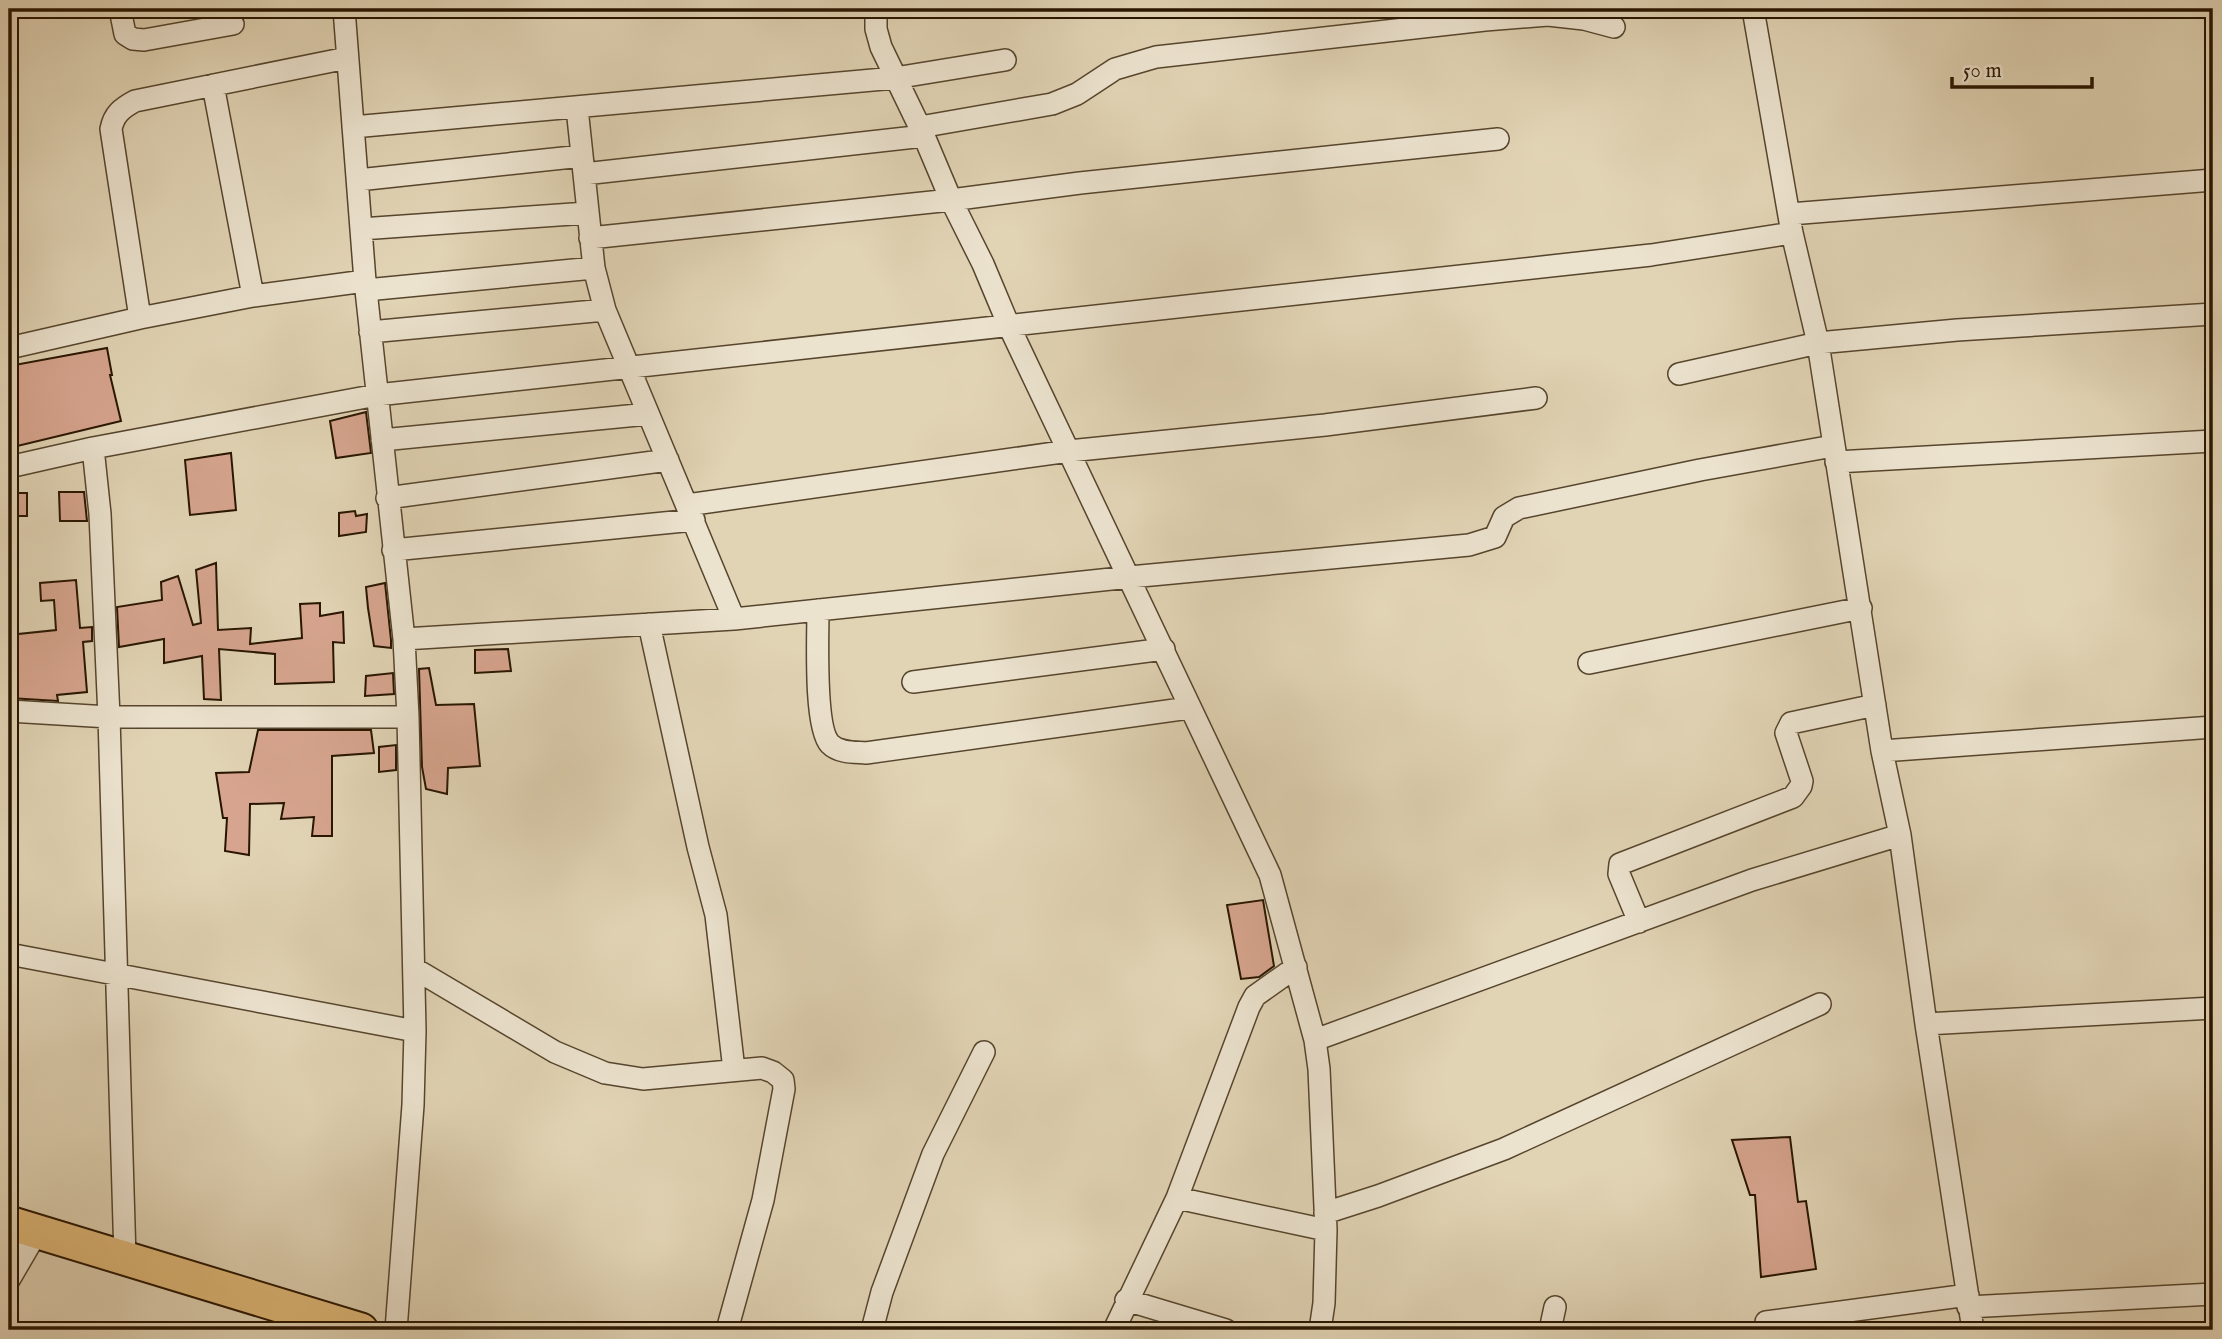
<svg xmlns="http://www.w3.org/2000/svg" width="2222" height="1339" font-family="'IM FELL English',serif">
	<style>
		.building { fill: #d7a58f; stroke: #281500; stroke-width: 2 }
		.lines { fill: none; stroke-linecap: round; stroke-linejoin: round }
		.minor-casing { stroke: #56452d; stroke-width: 24 }
		.primary-casing { stroke: #281500; stroke-width: 37 }
		.minor { stroke: #ece3cf; stroke-width: 21 }
		.primary { stroke: #e0ba7a; stroke-width: 33 }
	</style>
	<rect width="100%" height="100%" fill="#e1d4b5"/>
	<filter id="stains"><feTurbulence type="fractalNoise" baseFrequency=".00286" numOctaves="4"/><feColorMatrix values="0 0 0 0 .2 0 0 0 0 .09 0 0 0 0 .02 0 0 0 .5 -.17"/></filter>
	<radialGradient id="worn" r=".72"><stop offset=".6" stop-color="#630" stop-opacity="0"/><stop offset="1" stop-color="#630" stop-opacity=".3"/></radialGradient>
	<path class="building" d="M107,348L112,375H110L121,421L9,448V366Z
		M366,412L371,453L336,458L330,421Z
		M231,453L236,510L190,515L185,460Z
		M59,492H84L87,521H60Z
		M9,493H27V516H9Z
		M355,511L356,516L367,514L366,532L339,536V513Z
		M216,563L218,630L251,628L250,644L302,638L300,604L320,603V616L343,612L344,643L333,642L334,682L275,684V654L219,649L221,700L204,699L202,656L164,663V639L119,647L117,607L162,600L161,582L178,576L193,625L201,623L196,570Z
		M76,580L80,628L92,627V641L83,642L87,692L57,695L58,701L9,698V635L56,630L54,600L41,601L40,583Z
		M385,583L391,640V648L374,646L368,608L366,587Z
		M508,649L511,671L475,673V650Z
		M429,668L436,705L474,704L480,766L448,768L447,794L426,789L422,767L419,669Z
		M393,673L394,694L365,696L366,676Z
		M258,730H371L374,753L332,756V836H312L314,817L281,819L284,803L250,804L249,855L225,851L227,818H223L216,773L249,772Z
		M396,745V770L379,772V747Z
		M1263,900L1274,966L1259,977L1241,979L1227,905Z
		M1790,1137L1798,1202L1806,1201L1816,1269L1761,1277L1755,1195H1750L1732,1140Z"/>
	<g class="lines">
		<defs>
			<path id="minor" d="M120,9L125,34L133,39L144,40L233,24
				M344,9L365,281L404,639L408,717L415,1031L413,1105L396,1330
				M876,9V29L881,47L924,136L951,200L983,264L1009,326L1270,875L1315,1040L1319,1069L1326,1230L1324,1303L1320,1330
				M1753,9L1792,233L1818,343L1882,751L1900,835L1926,1024L1973,1330
				M213,85L253,296
				M577,108L594,268L605,310L734,619
				M353,127L895,78L1005,60
				M920,127L1052,104L1077,94L1115,69L1156,57L1485,20L1548,15L1584,19L1614,27
				M584,174L924,136
				M358,180L582,156
				M1790,214L2213,180
				M361,229L587,213
				M590,238L951,200L1080,183L1498,139
				M366,290L594,268
				M140,318L111,129C114,114 122,108 135,101L347,58
				M370,332L605,310
				M9,348L140,318L253,296L365,281
				M1679,374L1818,343L1957,330L2213,314
				M382,440L648,414
				M93,448L100,514L109,717L125,1258
				M1836,462L2213,441
				M9,467L93,448L377,395L1651,255L1792,233
				M387,498L668,460
				M687,505L1069,451L1325,425L1536,398
				M393,550L694,520
				M818,610C818,636 814,727 830,744C839,753 854,752 866,753L1189,708
				M649,624L698,847L716,915L734,1070
				M404,639L734,619L1130,577L1469,545L1495,537L1504,517L1519,508L1700,470L1833,446
				M1589,663L1861,608
				M913,682L1164,649
				M9,711L109,717H408
				M1882,751L2213,727
				M1639,922L1619,874L1620,864L1793,797L1801,786L1802,781L1786,733L1791,723L1875,705
				M9,954L415,1031
				M415,969L555,1052L605,1073L643,1079L762,1068L773,1072L783,1080L784,1089L763,1200L727,1330
				M1926,1024L2213,1008
				M1315,1040L1752,880L1900,835
				M1177,1198L1326,1230
				M1325,1213L1378,1196L1504,1149L1820,1004
				M9,1280L37,1232
				M1126,1300L1226,1330
				M1968,1307L2213,1294
				M1766,1322L1968,1295
				M872,1330L882,1292L933,1154L984,1052
				M1114,1330L1177,1198L1249,1007L1255,996L1296,967
				M1550,1330L1555,1307"/>
			<path id="primary" d="M9,1223L361,1330"/>
		</defs>
		<use href="#minor" class="minor-casing"/>
		<use href="#primary" class="primary-casing"/>
		<use href="#minor" class="minor"/>
		<use href="#primary" class="primary"/>
	</g>
	<rect width="2222" height="1339" fill="none" stroke="#e1d4b5" stroke-width="35"/>
	<rect x="10" y="10" width="2201" height="1318" fill="none" stroke="#281500" stroke-width="3.5"/>
	<rect x="18" y="18" width="2187" height="1304" fill="none" stroke="#281500" stroke-width="2"/>
	<path d="M1952 77v10h140v-10" fill="none" stroke="#281500" stroke-width="3.5"/>
	<text x="1963" y="77" font-size="21" fill="#281500" stroke="#ece3cf" stroke-width="5" paint-order="stroke">50 m</text>
	<rect width="100%" height="100%" filter="url(#stains)"/>
	<rect width="100%" height="100%" fill="url(#worn)"/>
</svg>
